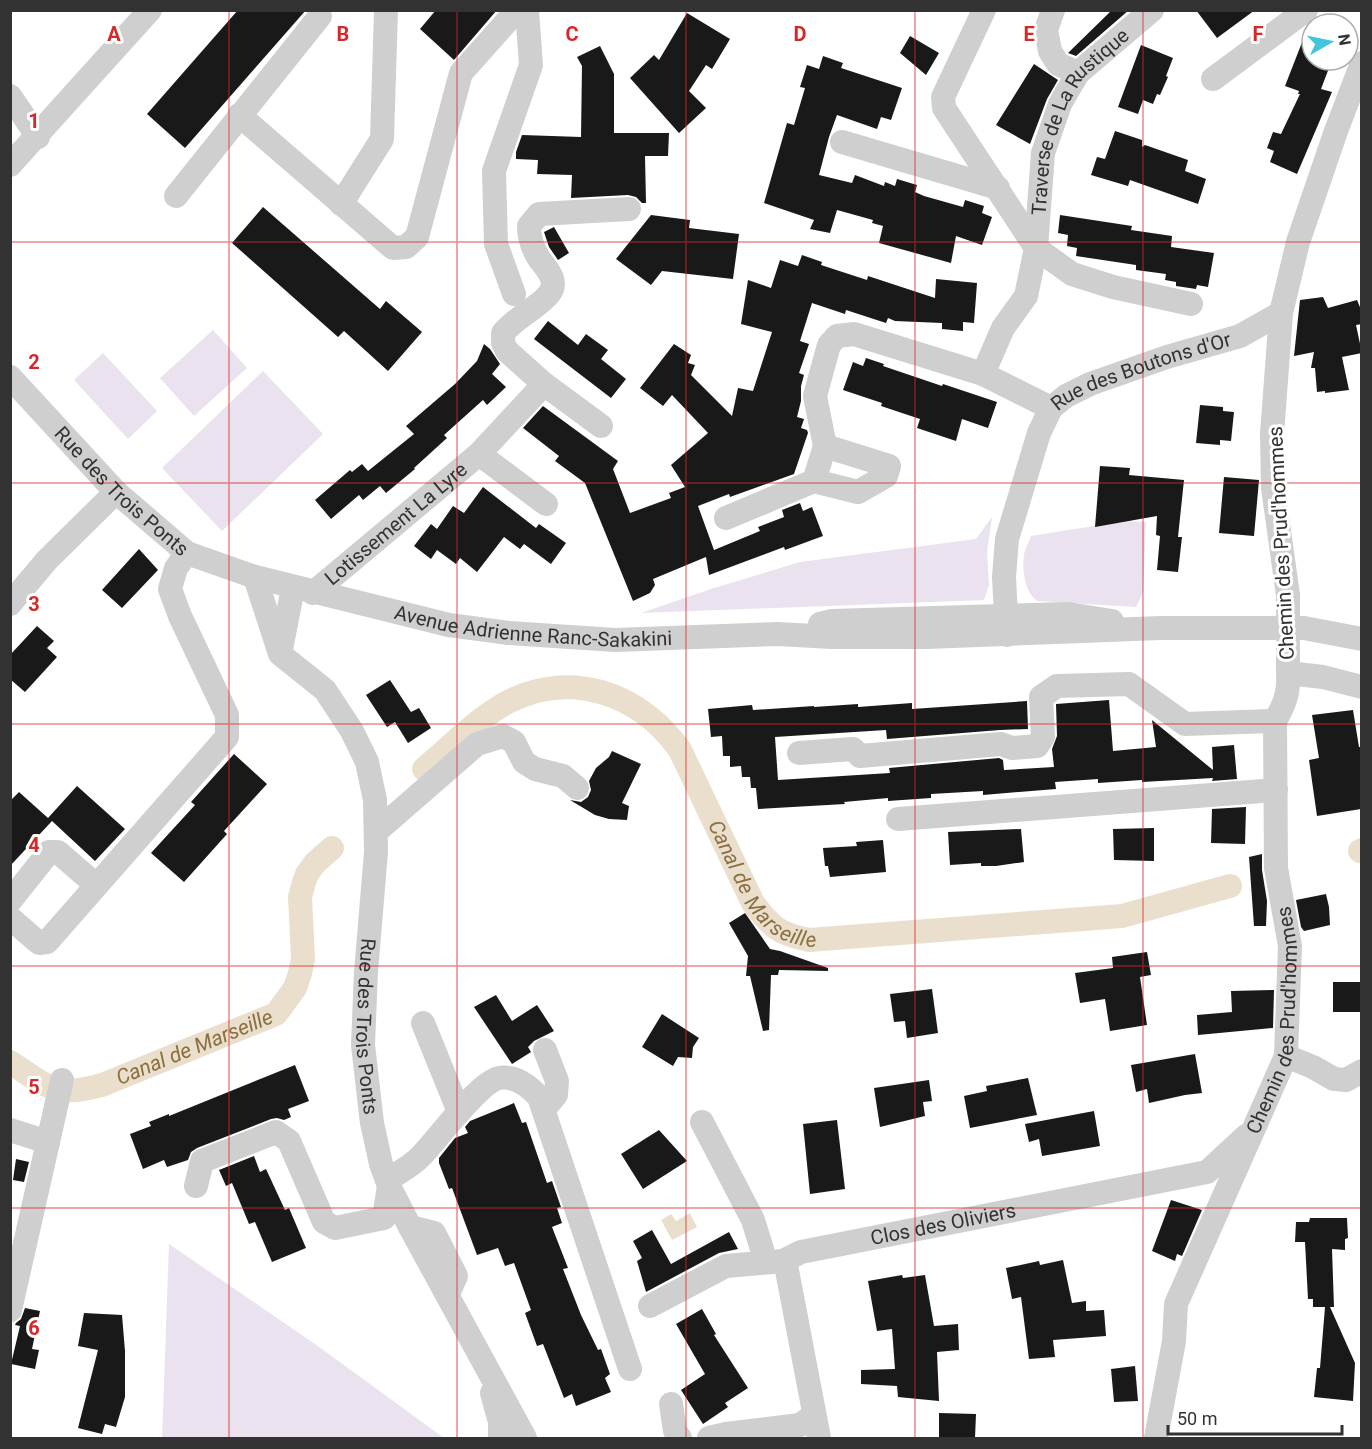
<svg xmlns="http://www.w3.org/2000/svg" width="1372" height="1449" font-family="Roboto,sans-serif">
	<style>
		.green { fill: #eae2ee }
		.water { fill: #eadfcd }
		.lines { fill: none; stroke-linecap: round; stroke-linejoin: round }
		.canal { stroke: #eadfcd; stroke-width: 24 }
		.building { fill: #191919 }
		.minor { stroke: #cfcfcf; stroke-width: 24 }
		.minor-bridge { stroke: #cfcfcf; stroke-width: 24 }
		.grid { fill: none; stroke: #d62828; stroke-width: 1.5; stroke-opacity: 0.55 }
		.labels { text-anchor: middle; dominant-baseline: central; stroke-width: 6; stroke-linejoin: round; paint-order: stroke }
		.street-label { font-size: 20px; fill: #323232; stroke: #fff }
		.water-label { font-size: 21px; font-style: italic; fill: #8b6f40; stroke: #fff }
		.grid-label { font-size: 20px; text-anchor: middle; font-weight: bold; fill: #d62828; stroke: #fff; stroke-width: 6; stroke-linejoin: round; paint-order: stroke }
	</style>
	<rect width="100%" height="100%" fill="#fff"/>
	<path class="green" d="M213,330L247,368L194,416L160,378Z
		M103,353L157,411L128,439L74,380Z
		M263,371L323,434L222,531L162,468Z
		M992,517L987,553L989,585L984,600L641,613L711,589L800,562L976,539Z
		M1126,521L1146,522L1143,593L1136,607L1037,601C1024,592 1022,569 1024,555C1025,549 1029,542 1031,536Z
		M169,1244L315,1344L444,1438H162Z"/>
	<path class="water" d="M690,1213L697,1227L672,1240L661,1220L671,1214L676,1221Z"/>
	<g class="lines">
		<g class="canal">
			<path id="s1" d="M424,769C450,747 476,720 506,703C570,669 640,693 680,750L753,903C772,928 779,934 809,940L1122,916L1230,886"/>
			<path d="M1360,851L1362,850"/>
			<path id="s2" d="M10,1062C48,1087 55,1098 102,1085L276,1014L295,988L300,973L303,959L300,897L304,882L307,874L315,863L332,848"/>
		</g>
	</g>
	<path class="building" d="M238,10H306L185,148L147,114Z
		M436,10H497L454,60L420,29Z
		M1112,10H1129L1076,56L1068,53Z
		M1196,10H1255L1217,38Z
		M687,13L730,39L712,69L706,65L689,91L706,108L679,133L630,78L654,55L659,60Z
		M1312,23V60H1332L1321,89L1332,92L1297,174L1270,162L1274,151L1267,148L1273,132L1281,134L1300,94H1298L1299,91L1285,86L1308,27Z
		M910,36L939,53L926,75L900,53Z
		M1141,45L1173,58L1166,76L1168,77L1160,95L1157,94L1153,104L1143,100L1138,114L1118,107Z
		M600,46L614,74V133H669L668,156H645L646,203H642L636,197L628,195L571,198L572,175L537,174L538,160L516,159V152L522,135L581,137L582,66L577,57Z
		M823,56L843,63L841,68L902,88L891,120L881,117L877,129L837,115L829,137L819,175L852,183L855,175L884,186L885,182L895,186L897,179L917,185L915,192L924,196L963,207L965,200L984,206L982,213L992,217L982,245L956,236L951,263L879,243L883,226L872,223L873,220L837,210L830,233L810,229L814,220L764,203L787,123L794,125L805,88L800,87L807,65L819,69Z
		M1034,64L1058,80L1047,99L1030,144L996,125Z
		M1115,131L1142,140V147L1145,145L1188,160L1185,171L1206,179L1198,204L1130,180L1128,186L1091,175L1097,157L1105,159Z
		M263,207L380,309L386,301L422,332L388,371L344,331L338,337L232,243Z
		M651,215L690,220L689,228L739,234L733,279L662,271L651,285L616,259Z
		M1060,215L1132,226L1131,230L1172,236L1171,247L1214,253L1208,287L1197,285L1196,289L1176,286V282L1165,280L1166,274L1136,270V265L1076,256L1077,248L1067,246L1068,235L1058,233Z
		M554,227L569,253L558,260L549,247L544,232Z
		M802,255L822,262L821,265L867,280L868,276L935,298L936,279L977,283L974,323L963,322V331L942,329V323L895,321L888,318L886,323L846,310L845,314L812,303L800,341L809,344L799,373L804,375L801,386V401L797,417L804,419L801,428L807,430L808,433L794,474L730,497L729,494L698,506L714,550L760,531L758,527L784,517L782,510L800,503L803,511L812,507L823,536L785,550L784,547L709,575L706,557L653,579L655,585L650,593L633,601L585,483L555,461L559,456L523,428L543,406L618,461L613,469L630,513L671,498L669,493L685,487L671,465L708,433L672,395L663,406L640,388L674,344L691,355L688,363L695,365L691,375L732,416L738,388L753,391L772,332L741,324L748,280L771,288L780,260L798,266Z
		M1323,297L1328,308L1357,300L1362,312V324L1356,325L1362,353L1342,357L1349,390L1325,393V391L1317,392L1315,368H1311L1314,352L1294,356L1300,300Z
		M548,321L578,345L586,334L608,350L601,359L626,379L611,398L534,339Z
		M484,344L490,349L500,364L492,374L506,387L487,405L483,400L444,435L447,438L414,468L415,469L386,493L380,486L363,500L359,495L331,519L315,500L350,470L352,472L362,464L368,471L414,434L406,426L455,384L477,361Z
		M866,358L884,364L883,366L942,386L943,384L997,402L988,428L962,419L956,441L917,428L920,419L881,406L882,403L843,390L853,362L863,366Z
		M1200,405L1223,407V411L1234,412L1231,441L1220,440V445L1196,443Z
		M1100,466L1130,468L1129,475L1184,480L1178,537H1182L1178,572L1157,570L1160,536L1156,535L1157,516L1095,527Z
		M1224,477L1259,480L1254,536L1219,533Z
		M483,487L536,528L539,524L566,543L551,564L524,544L520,549L504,537L477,572L460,558L456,564L437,550L431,559L414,546L431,524L437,529L453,506L464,513Z
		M139,549L158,570L122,608L102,590Z
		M37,626L54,641L47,648L57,657L25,692L10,679V655Z
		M390,680L411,712L419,708L431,728L408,743L395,722L387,727L366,695Z
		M1109,700L1113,751L1156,747L1152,720L1213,770L1212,747L1234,745L1237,779L1212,781L1213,778L1142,782V780L1098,783V779L1055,782L1056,789L983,795V791L931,794V798L888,801V798L844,802L845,804L758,809L756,788H751L750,777H742L741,766L730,767V756H723L722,736L711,737L708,709L752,705L753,710L814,706V707L858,704V707L912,703V709L1027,701L1028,729L1000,730L887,739L886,730L775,737L778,780L890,773L889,768L999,758L1003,760L1004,770L1054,767L1052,749L1057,736L1056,704Z
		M1353,710L1359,747H1362L1361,809L1317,816L1309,760L1319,758L1312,715Z
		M612,751L641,764L622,803L629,806L627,820L609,819L595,815L570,800L581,802L588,797L591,790L589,781L596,768L609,757Z
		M234,754L267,784L224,831L227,834L184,882L151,853L195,805L191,802Z
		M77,786L125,829L95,861L52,821L10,866V801L19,792L48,818Z
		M1246,807L1245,844L1211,843L1212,809Z
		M1154,828V861L1114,860L1113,829Z
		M1021,829L1024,862L996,866H981V863L950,865L948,832Z
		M883,840L886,872L830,877L828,866H825L823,848L857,846L856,842Z
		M1262,854V870L1267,901L1266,926H1254L1249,857Z
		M1326,894L1329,907L1330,925L1304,931L1301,927L1296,900Z
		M745,913L770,949L780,951L828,968V971L779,970L778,975H771L769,1030L763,1031L750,976H746L748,956L729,923Z
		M1147,952L1151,975L1140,977L1147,1025L1110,1031L1105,999L1080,1003L1075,973L1113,968L1112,957Z
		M1333,982H1362V1012H1333Z
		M932,989L938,1033L907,1038L905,1021L894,1022L890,994Z
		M1274,990L1273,1028L1198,1035L1197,1015L1232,1012L1231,991Z
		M496,995L512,1021L537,1005L554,1031L534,1041L528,1047L531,1052L512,1064L474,1007Z
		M662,1014L699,1038L693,1047L692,1058L678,1057L673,1066L642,1047Z
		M1195,1054L1202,1093L1185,1095L1149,1103L1147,1089L1136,1092L1131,1065Z
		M295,1065L309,1101L288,1109L291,1117L284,1120L277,1118L271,1119L197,1148L191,1152L188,1160L167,1167L164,1160L143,1169L130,1134L151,1126L149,1122L169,1114V1116Z
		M1028,1078L1037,1115L970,1128L964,1096L987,1091L986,1086Z
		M929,1080L932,1101L923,1102L925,1116L880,1127L874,1088Z
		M514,1103L522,1123L526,1122L547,1183L552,1181L553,1184L561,1207L557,1208L562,1223L552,1227L568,1268L563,1269L581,1315L598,1350L601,1349L610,1374L605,1378L611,1392L576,1406L572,1394L564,1398L543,1344L537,1346L525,1313L531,1310L514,1263L505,1266L498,1248L477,1255L452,1188L449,1189L439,1163V1158L455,1138L468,1133L465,1127L470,1121Z
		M1094,1111L1100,1146L1042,1156L1039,1139L1029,1142L1025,1124Z
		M837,1120L845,1189L810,1194L803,1124Z
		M659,1130L687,1161L643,1189L621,1154Z
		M254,1156L260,1172L266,1169L285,1210L289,1208L306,1248L272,1262L255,1222L249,1224L232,1183L226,1186L219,1170Z
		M16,1159L29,1162L24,1182L13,1180Z
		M1171,1200L1202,1210L1182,1256L1177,1254L1175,1261L1152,1251Z
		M1310,1218H1347L1348,1238L1345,1239V1250L1332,1249L1334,1307H1330L1355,1363L1353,1401L1314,1397L1317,1368H1320L1325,1307H1313V1299H1308L1305,1242H1295L1296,1222H1309Z
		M652,1230L671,1264L729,1232L738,1249L719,1253L646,1292L637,1261L642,1258L633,1241Z
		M1063,1260L1072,1303L1086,1301V1311L1104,1310L1106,1336L1053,1340L1055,1357L1029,1359L1021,1297L1012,1299L1006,1268L1039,1261L1040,1265Z
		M902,1275L903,1278L925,1275L934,1326L958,1324L959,1350L937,1352L939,1401L898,1397L897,1386L861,1384V1370L895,1369L892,1329L877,1331L868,1281Z
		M25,1308L40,1311L32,1349L39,1350L35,1369L11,1364L20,1326L15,1325L16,1323L21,1319Z
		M702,1309L716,1334L714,1335L748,1388L725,1403L728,1407L703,1424L681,1390L705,1374L676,1324Z
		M84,1313L122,1315L125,1351V1397L116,1427L105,1424L102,1434L78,1428L98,1350L78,1346Z
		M1135,1366L1138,1401L1114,1402L1111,1369Z
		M939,1413L976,1414L975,1438H939Z"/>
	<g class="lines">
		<g class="minor">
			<path d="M984,10L943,97L944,108L1036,248L1072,274L1113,287L1191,304"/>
			<path d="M1053,10L1046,30L1050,51L1058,64L1078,73"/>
			<path d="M1213,79L1306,10"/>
			<path d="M10,96L38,137"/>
			<path d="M239,115L393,248L406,247L417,237L461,73L517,10"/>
			<path d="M842,142L998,188"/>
			<path d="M10,165L150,10"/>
			<path d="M176,196L320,16"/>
			<path d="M341,204L382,139L386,10"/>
			<path d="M514,294L496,244L494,171L531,65L527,10"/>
			<path id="s3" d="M10,377L116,492L187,553L255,577L449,625L509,633L615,640L778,634L832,637H927L1161,628H1304L1362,639"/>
			<path id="s4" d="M1051,408L983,374L1003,328L1026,296L1036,248L1043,153L1060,104L1078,73L1152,10"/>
			<path d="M601,426L544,384L507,351L503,343V333C516,317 539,307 549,294C560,280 545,268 538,257C532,247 529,237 529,226L539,214L629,209"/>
			<path d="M479,454L544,384"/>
			<path d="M814,481L858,492L886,476L889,466L825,446"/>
			<path d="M726,518L814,481L825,446L815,396L829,345L837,336L854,334L983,374"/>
			<path id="s5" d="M255,577L280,654L325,690L352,731L367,762L375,800L376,852L366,972L363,1045L372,1123L381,1164L389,1186L410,1227L525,1438"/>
			<path id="s6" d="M313,593L479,454L546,504"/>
			<path d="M10,604L47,560L116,492"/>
			<path d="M1288,606V595L1273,488L1272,434L1281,313L1298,242L1336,131L1362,63"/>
			<path d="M820,624L832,621L1068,614L1112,621"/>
			<path id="s7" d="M1007,635L1004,577L1007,539L1039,433L1051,408L1066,396L1090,384L1167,357L1240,336L1281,313"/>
			<path d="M281,649L293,588"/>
			<path d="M1288,673L1323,677L1362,687"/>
			<path d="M799,753L853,749L860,756L1001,744L1012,748L1037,746L1043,737L1041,697L1057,686L1129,684L1185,724L1275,721"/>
			<path d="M898,819L1276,790"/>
			<path d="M377,831L477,744L503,736L514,742L524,762L535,769L563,776L577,788"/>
			<path d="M10,901L49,852H58L96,885"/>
			<path d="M10,918L39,943L47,942L227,737V715L180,616L170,589L176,568L187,553"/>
			<path d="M423,1023L459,1112"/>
			<path d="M1286,1056L1313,1067L1334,1079L1346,1080L1362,1071"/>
			<path d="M544,1109L556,1095L557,1081L545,1050"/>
			<path d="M702,1122L753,1220L766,1262"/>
			<path d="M10,1130L48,1142"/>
			<path d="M387,1180C398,1173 412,1166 421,1156C437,1140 479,1082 499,1078C516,1075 529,1086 539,1097L630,1369"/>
			<path d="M196,1186L202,1161L276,1132L289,1141L324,1222L335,1228L384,1218L389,1186"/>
			<path d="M410,1227L434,1233L456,1276L448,1294"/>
			<path d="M650,1306L726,1266L783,1261"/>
			<path d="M10,1310L62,1080"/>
			<path d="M492,1393L500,1422V1438"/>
			<path d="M671,1404L675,1431L680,1438"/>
			<path d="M709,1438L726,1434L800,1425L814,1415"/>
			<path id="s8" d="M819,1438L785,1260L801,1252L1207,1172L1246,1136"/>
			<path id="s9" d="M1156,1438L1174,1341L1176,1304L1286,1056L1290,946L1276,868L1275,721C1288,699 1289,689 1288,664"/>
		</g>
		<path class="minor-bridge" d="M1288,606V664"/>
	</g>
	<path class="grid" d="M229,10V1438M457,10V1438M686,10V1438M915,10V1438M1143,10V1438M10,242H1362M10,483H1362M10,724H1362M10,966H1362M10,1208H1362"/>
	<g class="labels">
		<g class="street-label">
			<text stroke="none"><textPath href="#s4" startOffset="354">Traverse de La Rustique</textPath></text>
			<text stroke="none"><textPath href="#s7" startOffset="333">Rue des Boutons d'Or</textPath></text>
			<text stroke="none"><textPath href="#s3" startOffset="160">Rue des Trois Ponts</textPath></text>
			<text stroke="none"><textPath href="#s6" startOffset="108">Lotissement La Lyre</textPath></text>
			<text transform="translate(1281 543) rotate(-93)">Chemin des Prud'hommes</text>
			<text stroke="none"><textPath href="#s3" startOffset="606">Avenue Adrienne Ranc-Sakakini</textPath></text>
			<text stroke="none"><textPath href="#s9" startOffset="440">Chemin des Prud'hommes</textPath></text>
			<text stroke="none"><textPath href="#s5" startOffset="488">Rue des Trois Ponts</textPath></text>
			<text stroke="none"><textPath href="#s8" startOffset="344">Clos des Oliviers</textPath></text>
		</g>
		<g class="water-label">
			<text stroke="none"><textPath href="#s1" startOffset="466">Canal de Marseille</textPath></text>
			<text stroke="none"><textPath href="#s2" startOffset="200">Canal de Marseille</textPath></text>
		</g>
	</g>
	<g class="grid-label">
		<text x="114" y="41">A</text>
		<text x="343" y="41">B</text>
		<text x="572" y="41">C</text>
		<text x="800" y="41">D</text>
		<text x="1029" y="41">E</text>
		<text x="1258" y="41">F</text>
		<text x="34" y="128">1</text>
		<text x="34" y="369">2</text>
		<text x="34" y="611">3</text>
		<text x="34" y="852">4</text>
		<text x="34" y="1094">5</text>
		<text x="34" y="1335">6</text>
	</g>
	<rect width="1372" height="1449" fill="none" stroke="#323232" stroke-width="24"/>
	<g transform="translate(1330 42) rotate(81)"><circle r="28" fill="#ffffff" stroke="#adadad" stroke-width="1.5"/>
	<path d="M0-4.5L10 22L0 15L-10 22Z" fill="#41c4dc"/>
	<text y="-9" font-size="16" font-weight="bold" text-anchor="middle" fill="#323232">N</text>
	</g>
	<path d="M1168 1425v9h174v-9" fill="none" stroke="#323232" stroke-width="3"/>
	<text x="1177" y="1425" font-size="18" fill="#323232" stroke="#ffffff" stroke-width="4.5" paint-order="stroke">50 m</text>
</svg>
